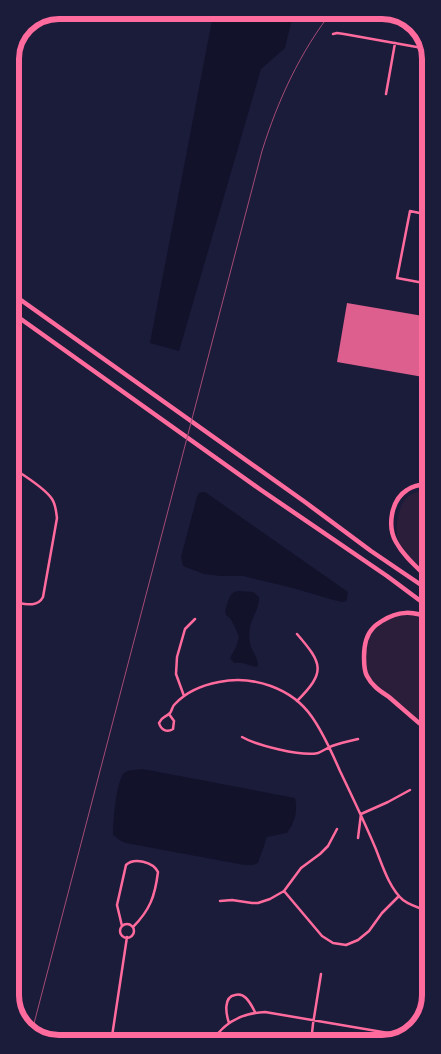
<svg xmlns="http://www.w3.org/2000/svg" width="441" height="1054" font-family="Lato,sans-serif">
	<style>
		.green { fill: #2a1e3b }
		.water { fill: #12122b }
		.building { fill: #dd5f8e }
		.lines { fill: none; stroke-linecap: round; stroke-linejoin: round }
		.minor { stroke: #ff6b9d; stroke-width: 2.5 }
		.secondary { stroke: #ff6b9d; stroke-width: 3 }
		.motorway { stroke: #ff6b9d; stroke-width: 4.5 }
		.rail { stroke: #a44b75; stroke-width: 1 }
		.rim { fill: none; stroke: #ff6b9d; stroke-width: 6 }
	</style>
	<rect width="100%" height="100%" fill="#1b1b3a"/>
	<path class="green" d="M419,491H430V575C420,567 409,558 402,548C393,535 396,507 408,497C411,494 415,493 419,491Z
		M406,615L415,616L430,623V732L375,685L367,674L365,657L368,639L374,626L394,617Z"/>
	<path class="water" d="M214,10H294L285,48L261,69L179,351L150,343Z
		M202,492H205L348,592L347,599L346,601L342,602L330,599L293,588L243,576H221L204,574L183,566L181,557L197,497L199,493Z
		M238,591L253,592L259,597C260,607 252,617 250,627C249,633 249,641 251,647C254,653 258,659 258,666L255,667L243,663H234L230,658L236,647L239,637L234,625L230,618L226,615L225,610L230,596L234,592Z
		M143,769L295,798C298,811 295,822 287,833L267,837L258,863L253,865H244L126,843L121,841L113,835C113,823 116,781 124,773C129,769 138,770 143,769Z"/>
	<path class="building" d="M347,303L429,317V378L337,362Z"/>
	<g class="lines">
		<path class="minor" d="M333,34L337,33L344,34L428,49
			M386,94L395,43
			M429,215L410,211L397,278L429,284
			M11,467C23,475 44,487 52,499C56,505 56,512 57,518L43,597C37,609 22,603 11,602
			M297,634C323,664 326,672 297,701
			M184,696L176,674L177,657L185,629L195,619
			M169,714L174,721L173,729C167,733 161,730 159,723C162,716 165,718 170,713C172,711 172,706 175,704C186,692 203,685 219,682C253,675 292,688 312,717C324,734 332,753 340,771C352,796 364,821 375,847C382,864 389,888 403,900C411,906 422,909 431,912
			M242,737C256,745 302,757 318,753C323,751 327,748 332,746C340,743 349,741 358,739
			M358,838L361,814L388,802L410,790
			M284,891L322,936L333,943L346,945L358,940L369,931L382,913L399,896
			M220,901L232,900L252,903H258L270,899L284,891L301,868L320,854L328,846L337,829
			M120 931a7 7 0 1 1 14 0a7 7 0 1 1-14 0Z
			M122,926L117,905L126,865C134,857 153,862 158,872C155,896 150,910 133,927
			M229,1023C226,1014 223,997 235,995C239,994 243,995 246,998C250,1002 253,1008 255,1012
			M311,1042L313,1024L321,974
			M111,1043L127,937
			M211,1043C223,1023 242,1013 265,1012L406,1036"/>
		<path class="secondary" d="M430,999L431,990"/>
		<path class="motorway" d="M11,293L305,502L371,551L430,591
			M11,312L261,490L387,576L430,608
			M430,485C422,484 414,485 407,490C391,500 387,526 396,542C404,557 418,568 430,580
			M430,619C414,610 397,611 382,621C379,623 375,625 373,628C366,635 364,647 364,657C364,663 364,671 367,676C372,686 380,691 389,697C403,709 416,721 430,732"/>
		<path class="rail" d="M31,1035L262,151C278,100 300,52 333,10"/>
	</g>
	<path d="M0 0H441V1054H0ZM59 19H382A40 40 0 0 1 422 59V995A40 40 0 0 1 382 1035H59A40 40 0 0 1 19 995V59A40 40 0 0 1 59 19Z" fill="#1b1b3a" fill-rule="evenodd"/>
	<path class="rim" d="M59 19H382A40 40 0 0 1 422 59V995A40 40 0 0 1 382 1035H59A40 40 0 0 1 19 995V59A40 40 0 0 1 59 19Z"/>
</svg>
